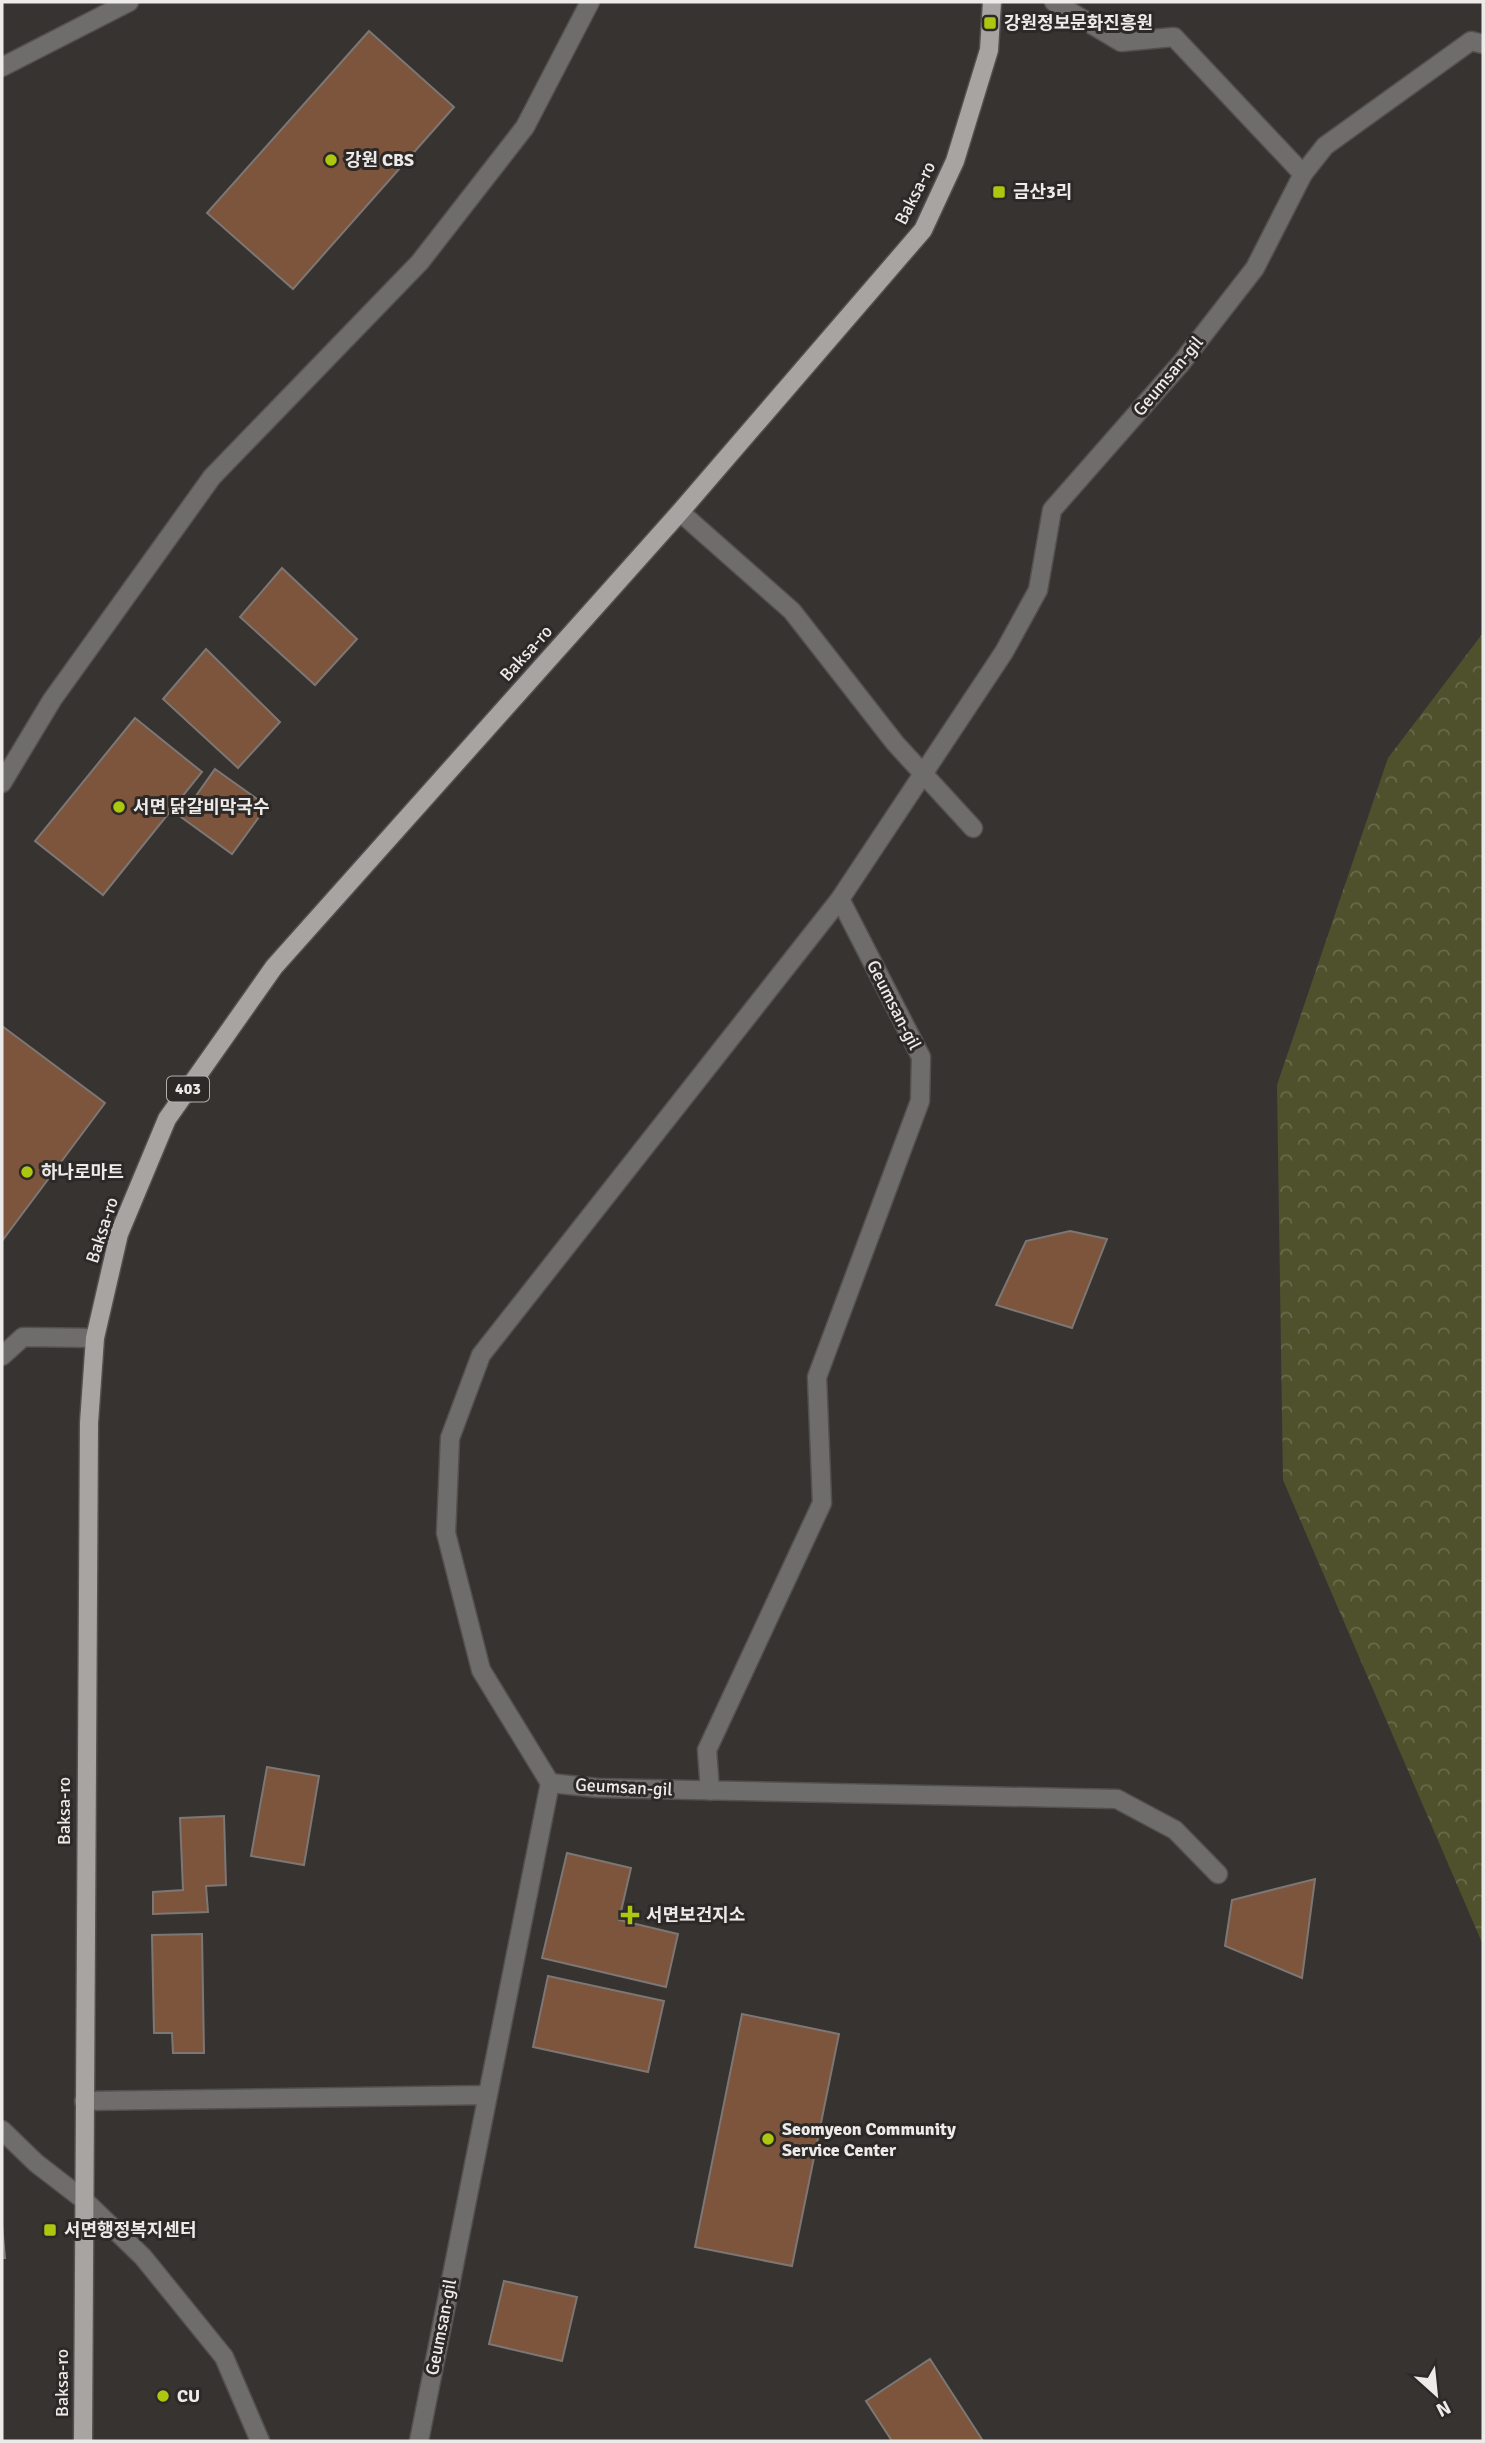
<svg xmlns="http://www.w3.org/2000/svg" width="1485" height="2443" font-family="Signika,'Noto Sans KR',sans-serif">
	<style>
		.forest { fill: url(#forest-crowns) }
		.building { fill: #7d543c; stroke: #7c7775; stroke-width: 2 }
		.lines { fill: none; stroke-linecap: round; stroke-linejoin: round }
		.lane-casing { stroke: #54504f; stroke-width: 21 }
		.street-casing { stroke: #54504f; stroke-width: 21 }
		.primary-casing { stroke: #54504f; stroke-width: 21 }
		.lane { stroke: #6f6d6c; stroke-width: 18 }
		.street { stroke: #6f6d6c; stroke-width: 18 }
		.primary { stroke: #a8a4a2; stroke-width: 18 }
		.poi-dot { fill: #adc610; stroke: #2d2927; stroke-width: 2.5 }
		.labels { text-anchor: middle; dominant-baseline: central; stroke-width: 6; stroke-linejoin: round; paint-order: stroke }
		.shield { fill: #2d2927; stroke: #b3b1b0; stroke-width: 2 }
		.shield-label { font-size: 16px; font-weight: bold; fill: #edebea }
		.poi-label { font-size: 18px; font-weight: bold; fill: #edebea; stroke: #2d2927; text-anchor: start }
		.street-label { font-size: 18px; fill: #edebea; stroke: #2d2927 }
	</style>
	<defs>
		<pattern id="forest-crowns" width="20" height="18" patternUnits="userSpaceOnUse" patternTransform="scale(1.75)"><rect width="20" height="18" fill="#4f512c"/><path d="M2 6a3 3 0 1 1 6 0M12 15a3 3 0 1 1 6 0" fill="none" stroke="#696a4b"/></pattern>
	</defs>
	<rect width="100%" height="100%" fill="#373331"/>
	<path class="forest" d="M1483,633V1945L1283,1480L1277,1085L1388,758Z"/>
	<path class="building" d="M369,31L454,107L293,289L207,213Z
		M282,568L357,639L315,685L240,617Z
		M206,649L280,722L238,768L163,699Z
		M135,718L202,772L103,895L35,841Z
		M215,769L267,806L232,854L181,817Z
		M2,1026L105,1103L2,1241Z
		M1070,1231L1107,1239L1072,1328L996,1305L1026,1241Z
		M267,1767L319,1776L304,1865L251,1856Z
		M224,1816L226,1885L206,1886L208,1912L153,1914V1892L183,1890L180,1818Z
		M567,1853L631,1868L619,1920L678,1934L666,1987L542,1958Z
		M1315,1879L1302,1978L1225,1946L1232,1900Z
		M202,1934L204,2053H173L172,2033H154L152,1935Z
		M548,1976L664,2001L648,2072L533,2047Z
		M742,2014L839,2034L792,2266L695,2247Z
		M2,2224L5,2258H2Z
		M504,2281L577,2297L562,2361L489,2344Z
		M930,2359L983,2441H892L866,2401Z"/>
	<g class="lines">
		<defs>
			<path id="lane" d="M1054,2L1121,42L1174,37L1303,174
				M680,512L792,611L895,743L973,828
				M2,1356L23,1337L95,1338
				M550,1783L598,1788L1117,1799L1175,1830L1218,1874
				M710,1791L707,1750L822,1503L817,1377L920,1101L921,1057L840,899
				M2,2130L36,2163L84,2200"/>
			<path id="street" d="M2,67L129,2
				M2,783L52,700L212,477L420,262L525,127L590,2
				M84,2101L487,2095
				M84,2200L143,2257L224,2357L260,2441
				M419,2441L550,1783L481,1670L446,1533L450,1438L481,1355L840,899L1004,652L1038,590L1052,510L1182,362L1255,268L1303,174L1325,146L1471,41L1483,44"/>
			<path id="primary" d="M83,2441L89,1423L95,1338L119,1234L167,1119L274,967L680,512L923,230L955,161L989,50L992,2"/>
		</defs>
		<use href="#lane" class="lane-casing"/>
		<use href="#street" class="street-casing"/>
		<use href="#primary" class="primary-casing"/>
		<use href="#lane" class="lane"/>
		<use href="#street" class="street"/>
		<use href="#primary" class="primary"/>
	</g>
	<g class="poi-dot">
		<rect x="983" y="16" width="14" height="14" rx="3.5"/>
		<circle cx="331" cy="160" r="7"/>
		<rect x="992" y="185" width="14" height="14" rx="3.5"/>
		<circle cx="119" cy="807" r="7"/>
		<circle cx="27" cy="1172" r="7"/>
		<path d="M626.5 1904.5h7v7h7v7h-7v7h-7v-7h-7v-7h7z"/>
		<circle cx="768" cy="2139" r="7"/>
		<rect x="43" y="2223" width="14" height="14" rx="3.5"/>
		<circle cx="163" cy="2396" r="7"/>
	</g>
	<g class="labels">
		<rect class="shield" x="167" y="1076.5" width="42" height="25" rx="5"/>
		<g class="shield-label">
			<text x="188" y="1089">403</text>
		</g>
		<g class="poi-label">
			<text x="1004" y="23">강원정보문화진흥원</text>
			<text x="345" y="160">강원 CBS</text>
			<text x="1013" y="192">금산3리</text>
			<text x="133" y="807">서면 닭갈비막국수</text>
			<text x="41" y="1172">하나로마트</text>
			<text x="646" y="1915">서면보건지소</text>
			<text x="782" y="2129">Seomyeon Community<tspan x="782" dy="21">Service Center</tspan></text>
			<text x="64" y="2230">서면행정복지센터</text>
			<text x="177" y="2396">CU</text>
		</g>
		<g class="street-label">
			<text transform="translate(915 193) rotate(-63)">Baksa-ro</text>
			<text transform="translate(1168 376) rotate(-50)">Geumsan-gil</text>
			<text transform="translate(526 653) rotate(-48)">Baksa-ro</text>
			<text transform="translate(894 1005) rotate(63)">Geumsan-gil</text>
			<text transform="translate(102 1230) rotate(-72)">Baksa-ro</text>
			<text transform="translate(624 1787) rotate(3)">Geumsan-gil</text>
			<text transform="translate(64 1811) rotate(-90)">Baksa-ro</text>
			<text transform="translate(441 2327) rotate(-79)">Geumsan-gil</text>
			<text transform="translate(62 2383) rotate(-90)">Baksa-ro</text>
		</g>
	</g>
	<rect width="1485" height="2443" fill="none" stroke="#edebea" stroke-width="7"/>
	<g transform="translate(1436 2394) rotate(153)" stroke="#2d2927" stroke-width="5" paint-order="stroke">
	<path d="M0-5L12 26L0 18L-12 26Z" fill="#edebea"/>
	<text y="-10" font-size="19" font-weight="bold" text-anchor="middle" fill="#edebea">N</text>
	</g>
</svg>
